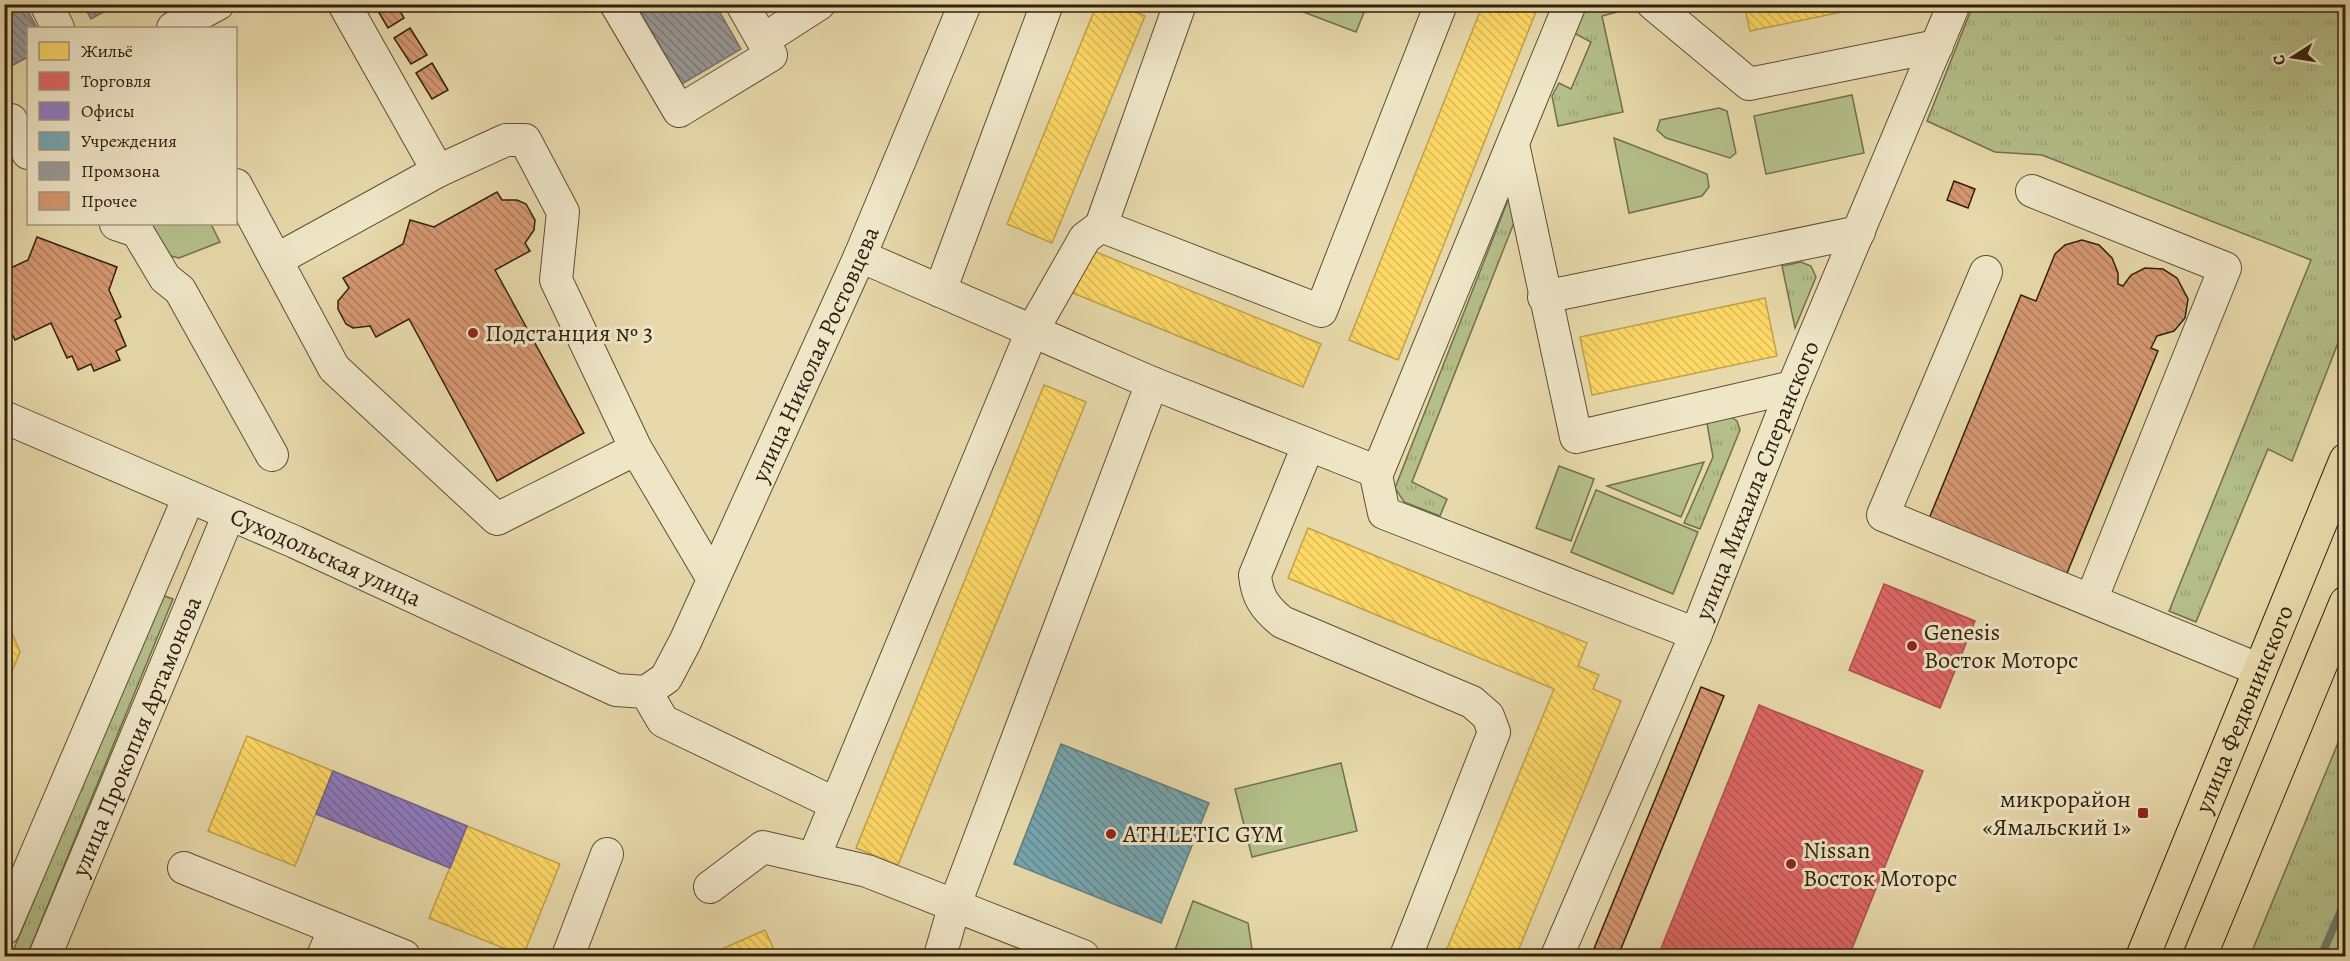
<svg xmlns="http://www.w3.org/2000/svg" width="2350" height="961" font-family="Alegreya,serif">
	<style>
		.grass { fill: url(#grass-tufts); stroke: #72704c; stroke-width: 1.5 }
		.park { fill: #b4bf8a; stroke: #72704c; stroke-width: 1.5 }
		.homes { fill: url(#homes-back-hatch); stroke: #c1a24b; stroke-width: 1.5 }
		.shops { fill: url(#shops-back-hatch); stroke: #ab514b; stroke-width: 1.5 }
		.offices { fill: url(#offices-back-hatch); stroke: #72618c; stroke-width: 1.5 }
		.public { fill: url(#public-back-hatch); stroke: #617d7e; stroke-width: 1.5 }
		.industry { fill: url(#industry-back-hatch); stroke: #7a756f; stroke-width: 1.5 }
		.lines { fill: none; stroke-linecap: round; stroke-linejoin: round }
		.stream { stroke: #6e7d69; stroke-width: 8 }
		.building { fill: url(#building-back-hatch); stroke: #30210d; stroke-width: 1.5 }
		.minor-casing { stroke: #5e4f34; stroke-width: 34 }
		.highway-casing { stroke: #30210d; stroke-width: 35 }
		.minor { stroke: #efe6c8; stroke-width: 32 }
		.highway { stroke: #e7d9ab; stroke-width: 33 }
		.poi-dot { fill: #8f2418; stroke: #efe6c8; stroke-width: 2 }
		.labels { text-anchor: middle; dominant-baseline: central; stroke-width: 6; stroke-linejoin: round; paint-order: stroke }
		.poi-label { font-size: 24px; fill: #30210d; stroke: #efe6c8; text-anchor: start }
		.street-label { font-size: 24px; fill: #30210d; stroke: #efe6c8 }
	</style>
	<defs>
		<pattern id="grass-tufts" width="24" height="20" patternUnits="userSpaceOnUse" patternTransform="scale(1.5)"><rect width="24" height="20" fill="#b4bf8a"/><path d="M3 7l-1-3M5 7V3M7 7l1-3M15 17l-1-3M17 17v-4M19 17l1-3" fill="none" stroke="#9ba476"/></pattern>
		<pattern id="homes-back-hatch" width="6" height="6" patternUnits="userSpaceOnUse" patternTransform="scale(1.5)"><rect width="6" height="6" fill="#ffd966"/><path d="M-1 5l2 2M0 0l6 6M5-1l2 2" fill="none" stroke="#dbba57"/></pattern>
		<pattern id="shops-back-hatch" width="6" height="6" patternUnits="userSpaceOnUse" patternTransform="scale(1.5)"><rect width="6" height="6" fill="#e06666"/><path d="M-1 5l2 2M0 0l6 6M5-1l2 2" fill="none" stroke="#b65452"/></pattern>
		<pattern id="offices-back-hatch" width="6" height="6" patternUnits="userSpaceOnUse" patternTransform="scale(1.5)"><rect width="6" height="6" fill="#8e7cc3"/><path d="M-1 5l2 2M0 0l6 6M5-1l2 2" fill="none" stroke="#74659d"/></pattern>
		<pattern id="public-back-hatch" width="6" height="6" patternUnits="userSpaceOnUse" patternTransform="scale(1.5)"><rect width="6" height="6" fill="#76a5af"/><path d="M-1 5l2 2M0 0l6 6M5-1l2 2" fill="none" stroke="#61868d"/></pattern>
		<pattern id="industry-back-hatch" width="6" height="6" patternUnits="userSpaceOnUse" patternTransform="scale(1.5)"><rect width="6" height="6" fill="#999"/><path d="M-1 5l2 2M0 0l6 6M5-1l2 2" fill="none" stroke="#7d7c7b"/></pattern>
		<pattern id="building-back-hatch" width="6" height="6" patternUnits="userSpaceOnUse" patternTransform="scale(1.5)"><rect width="6" height="6" fill="#d69872"/><path d="M-1 5l2 2M0 0l6 6M5-1l2 2" fill="none" stroke="#ae7c5c"/></pattern>
	</defs>
	<rect width="100%" height="100%" fill="#e7d9ab"/>
	<filter id="stains"><feTurbulence type="fractalNoise" baseFrequency=".00333" numOctaves="4"/><feColorMatrix values="0 0 0 0 .2 0 0 0 0 .09 0 0 0 0 .02 0 0 0 .5 -.17"/></filter>
	<radialGradient id="worn" r=".72"><stop offset=".6" stop-color="#630" stop-opacity="0"/><stop offset="1" stop-color="#630" stop-opacity=".3"/></radialGradient>
	<path class="grass" d="M1587,5H1617L1621,11L1602,16L1623,112L1558,126L1552,96L1559,83L1571,89L1591,42L1574,33Z
		M1973,5H2345V325L2292,461L2268,449L2196,622L2169,611L2311,260L2042,155L1995,152L1927,121Z
		M1512,190L1517,215L1412,482L1447,499L1440,516L1404,502L1395,488Z
		M1801,262L1811,266L1816,277L1795,328L1782,266Z
		M1731,417L1737,421L1740,430L1700,529L1684,523L1713,457L1706,418Z
		M159,594L173,599L27,956H11Z
		M2345,726V956H2250Z"/>
	<path class="park" d="M1285,5L1367,4V5L1356,32Z
		M1852,95L1864,153L1766,174L1754,116Z
		M1719,108L1727,111L1736,153L1730,158L1666,138L1657,130L1660,120Z
		M1614,138L1707,174L1709,187L1702,196L1629,213Z
		M147,224H211L220,242L179,258L163,254Z
		M1704,462L1681,517L1607,486Z
		M1559,466L1594,479L1571,541L1536,528Z
		M1596,490L1698,532L1673,594L1571,552Z
		M1341,763L1357,831L1252,857L1235,789Z
		M1193,901L1248,923L1253,956H1192L1175,950Z"/>
	<path class="homes" d="M1097,4H1117L1145,16L1052,243L1007,224Z
		M1483,4H1539L1398,360L1349,340Z
		M1744,4H1880L1750,31Z
		M1091,250L1321,344L1303,387L1073,293Z
		M1765,298L1777,356L1592,395L1580,337Z
		M1044,385L1086,402L898,865L856,848Z
		M1308,528L1587,643L1578,666L1599,675L1593,689L1621,701L1516,956H1444L1554,689L1288,578Z
		M4,614L20,652L4,691Z
		M247,736L333,771L295,866L208,831Z
		M467,826L560,864L523,956L429,918Z
		M765,930L777,956H706Z"/>
	<path class="shops" d="M1884,584L1975,621L1940,708L1849,670Z
		M1759,705L1923,771L1849,956H1658Z"/>
	<path class="offices" d="M333,771L467,826L450,868L316,814Z"/>
	<path class="public" d="M1061,744L1209,803L1161,923L1014,864Z"/>
	<path class="industry" d="M4,4H24L37,28H28V57L4,70Z
		M83,4H118L91,19Z
		M636,4H715L741,49L682,84Z"/>
	<g class="lines">
		<path class="stream" d="M2321,956L2346,899"/>
	</g>
	<path class="building" d="M374,4H396L404,18L388,28Z
		M410,28L427,55L411,64L394,38Z
		M432,63L448,90L432,99L416,73Z
		M1954,181L1975,189L1968,208L1947,200Z
		M497,192L502,200H517L526,204L535,220L534,230L525,243L530,251L495,270L584,433L497,481L409,319L376,337L370,326L353,328L346,324L338,309V301L349,288L343,278L403,244L410,220L434,227Z
		M37,237L117,267L109,290L121,317L115,320L126,346L116,351L120,360L94,371L91,364L78,370L72,356L67,358L51,323L15,340L12,334L4,338V271L28,260Z
		M2082,240L2099,245L2112,258L2118,273V284L2123,286L2131,275L2145,268L2163,269L2177,278L2188,299L2185,318L2174,331L2157,336L2151,348L2158,351L2065,578L1928,521L2021,295L2036,301L2055,254L2065,245Z
		M1701,687L1724,696L1618,956H1591Z"/>
	<g class="lines">
		<defs>
			<g id="minor">
				<path d="M46,4L58,28"/>
				<path d="M344,4L438,171"/>
				<path d="M616,4L679,111L771,55L742,4"/>
				<path d="M1180,4L1101,226L1321,311L1441,4"/>
				<path d="M1653,4L1749,84L1937,46"/>
				<path d="M173,28L218,4"/>
				<path d="M763,40L819,4"/>
				<path d="M11,120L28,153"/>
				<path d="M1513,144L1576,437L1793,387"/>
				<path d="M236,185L276,260"/>
				<path d="M2032,191L2225,268L2091,600"/>
				<path d="M116,224L137,231L165,278L180,290L272,455"/>
				<path d="M860,256L1152,383L1375,471L1384,513L1696,634"/>
				<path d="M1986,272L1883,515L2260,670"/>
				<path d="M940,291L1047,4"/>
				<path d="M1544,297L1859,232"/>
				<path id="s1" d="M4,417L295,542L616,690L646,692"/>
				<path d="M1308,446L1255,575C1257,597 1265,608 1282,622L1472,702L1488,716L1494,732L1406,956"/>
				<path d="M636,449L497,519L334,368L276,260L438,171L506,140H525L563,212L556,280L636,449L713,579"/>
				<path d="M1376,476L1570,4"/>
				<path id="s2" d="M646,692L666,678L685,642L860,256L965,4"/>
				<path d="M646,692L663,721L836,804"/>
				<path d="M814,857L1032,331L1085,238L1101,226"/>
				<path d="M184,868L404,956"/>
				<path d="M710,887L763,847L867,871L1083,956"/>
				<path d="M4,929L189,497"/>
				<path id="s3" d="M45,956L229,514"/>
				<path d="M323,956L334,930"/>
				<path d="M568,956L607,854"/>
				<path d="M940,956L955,904L1152,383"/>
				<path id="s4" d="M1557,956L1696,634L1793,387L1954,4"/>
			</g>
			<g id="highway">
				<path id="s5" d="M2143,956L2346,460"/>
				<path d="M2200,956L2346,603"/>
			</g>
		</defs>
		<use href="#minor" class="minor-casing"/>
		<use href="#highway" class="highway-casing"/>
		<use href="#minor" class="minor"/>
		<use href="#highway" class="highway"/>
	</g>
	<g class="poi-dot">
		<circle cx="473" cy="333" r="6"/>
		<circle cx="1912" cy="646" r="6"/>
		<rect x="2137" y="807" width="12" height="12" rx="3"/>
		<circle cx="1111" cy="834" r="6"/>
		<circle cx="1791" cy="864" r="6"/>
	</g>
	<g class="labels">
		<g class="poi-label">
			<text x="485" y="333">Подстанция № 3</text>
			<text x="1924" y="632">Genesis<tspan x="1924" dy="28">Восток Моторс</tspan></text>
			<text x="2131" y="799" text-anchor="end">микрорайон<tspan x="2131" dy="28">«Ямальский 1»</tspan></text>
			<text x="1123" y="834">ATHLETIC GYM</text>
			<text x="1803" y="850">Nissan<tspan x="1803" dy="28">Восток Моторс</tspan></text>
		</g>
		<g class="street-label">
			<text stroke="none"><textPath href="#s2" startOffset="381">улица Николая Ростовцева</textPath></text>
			<text stroke="none"><textPath href="#s4" startOffset="516">улица Михаила Сперанского</textPath></text>
			<text stroke="none"><textPath href="#s1" startOffset="351">Суходольская улица</textPath></text>
			<text stroke="none"><textPath href="#s5" startOffset="267">улица Федюнинского</textPath></text>
			<text stroke="none"><textPath href="#s3" startOffset="238">улица Прокопия Артамонова</textPath></text>
		</g>
	</g>
	<rect width="2350" height="961" fill="none" stroke="#e7d9ab" stroke-width="24"/>
	<rect x="6" y="6" width="2338" height="949" fill="none" stroke="#30210d" stroke-width="3"/>
	<rect x="12" y="12" width="2326" height="937" fill="none" stroke="#30210d" stroke-width="1.5"/>
	<rect x="27" y="27" width="210" height="198" fill="#efe6c8" stroke="#a3977d" stroke-width="1.5"/>
	<rect x="39" y="42" width="30" height="18" fill="#ffd966" stroke="#a3977d" stroke-width="1.5"/>
	<text x="81" y="57" font-size="18" fill="#30210d">Жильё</text>
	<rect x="39" y="72" width="30" height="18" fill="#e06666" stroke="#a3977d" stroke-width="1.5"/>
	<text x="81" y="87" font-size="18" fill="#30210d">Торговля</text>
	<rect x="39" y="102" width="30" height="18" fill="#8e7cc3" stroke="#a3977d" stroke-width="1.5"/>
	<text x="81" y="117" font-size="18" fill="#30210d">Офисы</text>
	<rect x="39" y="132" width="30" height="18" fill="#76a5af" stroke="#a3977d" stroke-width="1.5"/>
	<text x="81" y="147" font-size="18" fill="#30210d">Учреждения</text>
	<rect x="39" y="162" width="30" height="18" fill="#999999" stroke="#a3977d" stroke-width="1.5"/>
	<text x="81" y="177" font-size="18" fill="#30210d">Промзона</text>
	<rect x="39" y="192" width="30" height="18" fill="#d69872" stroke="#a3977d" stroke-width="1.5"/>
	<text x="81" y="207" font-size="18" fill="#30210d">Прочее</text>
	<g transform="translate(2293 57) rotate(258)" stroke="#efe6c8" stroke-width="4.5" paint-order="stroke">
	<path d="M0-4.5L10 22L0 15L-10 22Z" fill="#30210d"/>
	<text y="-9" font-size="16" font-weight="bold" text-anchor="middle" fill="#30210d">С</text>
	</g>
	<rect width="100%" height="100%" filter="url(#stains)"/>
	<rect width="100%" height="100%" fill="url(#worn)"/>
</svg>
